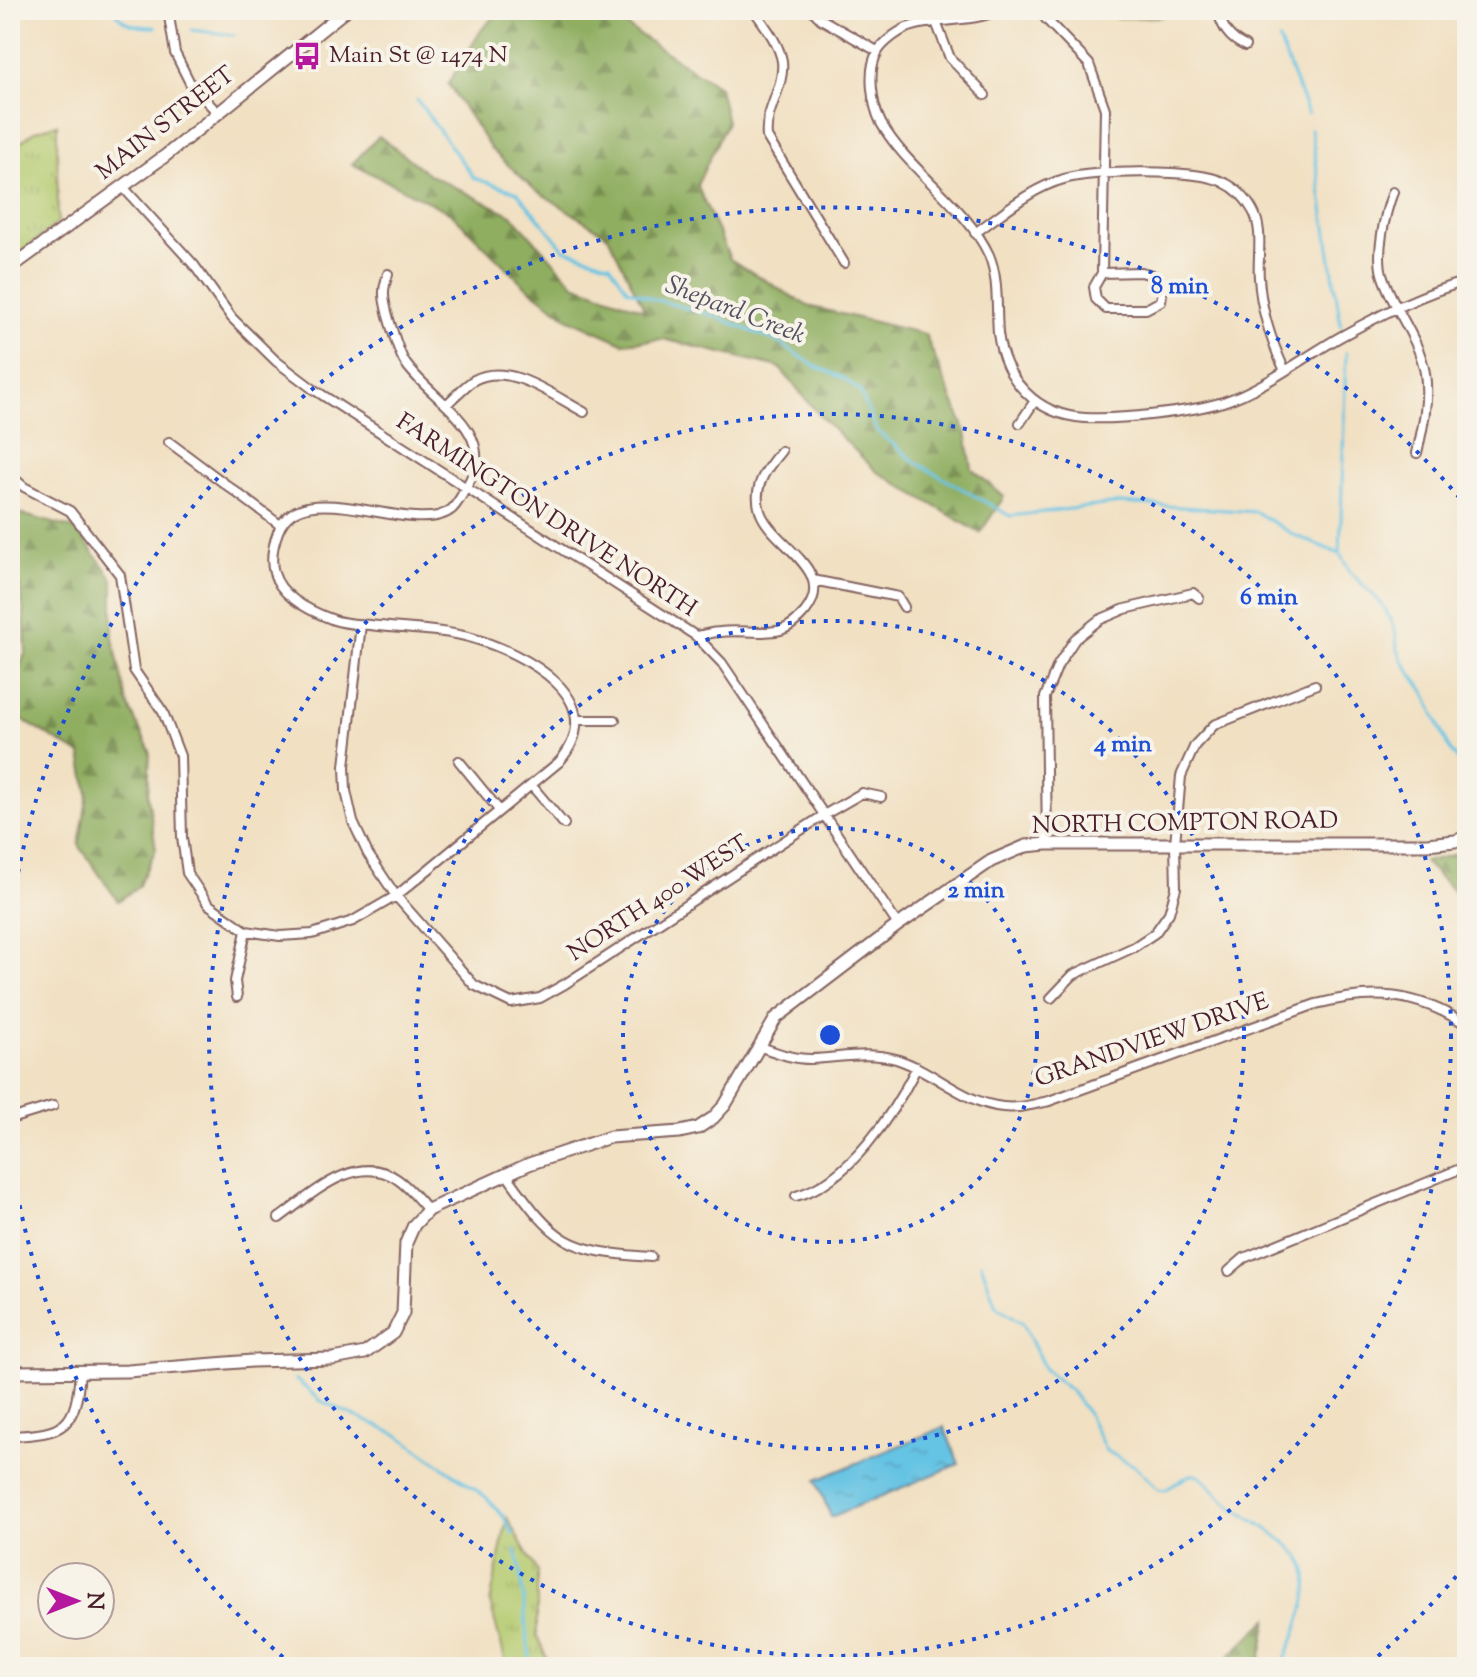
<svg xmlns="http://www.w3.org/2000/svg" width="1477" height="1677" font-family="'Sorts Mill Goudy',serif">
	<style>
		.grass { fill: url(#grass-tufts); stroke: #7f744c; stroke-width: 2 }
		.forest { fill: url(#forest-firs); stroke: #6c6646; stroke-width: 2 }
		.garden { fill: #b4ca6e; stroke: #7f744c; stroke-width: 2 }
		.water { fill: url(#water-ripples); stroke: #587187; stroke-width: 2 }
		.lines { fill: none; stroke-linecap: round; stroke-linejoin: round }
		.stream { stroke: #65c3e3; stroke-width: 3 }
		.street-casing { stroke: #846360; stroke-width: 12 }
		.secondary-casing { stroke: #846360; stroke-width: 15 }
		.street { stroke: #fff; stroke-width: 8 }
		.secondary { stroke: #fff; stroke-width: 11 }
		.ring { fill: none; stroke: #1d4ed8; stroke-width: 4; stroke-dasharray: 4 8 }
		.labels { text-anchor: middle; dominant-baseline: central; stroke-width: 8; stroke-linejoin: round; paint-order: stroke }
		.poi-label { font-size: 24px; fill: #4a1f2b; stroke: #f7f3e8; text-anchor: start }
		.street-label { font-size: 24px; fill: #4a1f2b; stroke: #f7f3e8 }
		.water-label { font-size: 26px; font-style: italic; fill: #525062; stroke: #f7f3e8 }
		.centre { fill: #1d4ed8; stroke: #f7f3e8; stroke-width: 4 }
		.ring-label { font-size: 24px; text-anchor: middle; font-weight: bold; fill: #1d4ed8; stroke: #f7f3e8; stroke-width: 8; stroke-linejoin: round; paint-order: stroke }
	</style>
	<defs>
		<pattern id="grass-tufts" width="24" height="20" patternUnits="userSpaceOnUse" patternTransform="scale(2)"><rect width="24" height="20" fill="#b4ca6e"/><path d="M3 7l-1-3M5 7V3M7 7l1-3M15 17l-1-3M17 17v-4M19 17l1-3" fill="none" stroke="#9cad5f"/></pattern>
		<pattern id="forest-firs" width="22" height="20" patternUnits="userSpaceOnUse" patternTransform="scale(2)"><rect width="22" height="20" fill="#8fae61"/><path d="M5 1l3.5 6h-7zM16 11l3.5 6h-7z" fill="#778d50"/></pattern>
		<pattern id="water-ripples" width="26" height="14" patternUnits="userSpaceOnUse" patternTransform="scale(2)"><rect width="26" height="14" fill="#65c3e3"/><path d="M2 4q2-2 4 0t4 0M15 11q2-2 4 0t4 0" fill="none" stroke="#59a7c3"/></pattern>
	</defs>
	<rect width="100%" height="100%" fill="#f7f3e8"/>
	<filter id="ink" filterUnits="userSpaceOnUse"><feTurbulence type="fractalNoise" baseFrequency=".0125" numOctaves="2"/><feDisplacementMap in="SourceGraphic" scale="16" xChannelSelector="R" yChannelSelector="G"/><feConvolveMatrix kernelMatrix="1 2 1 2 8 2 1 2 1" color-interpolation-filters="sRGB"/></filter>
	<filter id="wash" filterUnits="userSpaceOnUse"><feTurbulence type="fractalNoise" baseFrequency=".006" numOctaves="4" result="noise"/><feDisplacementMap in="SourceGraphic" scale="32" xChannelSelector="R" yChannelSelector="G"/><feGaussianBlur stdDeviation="1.8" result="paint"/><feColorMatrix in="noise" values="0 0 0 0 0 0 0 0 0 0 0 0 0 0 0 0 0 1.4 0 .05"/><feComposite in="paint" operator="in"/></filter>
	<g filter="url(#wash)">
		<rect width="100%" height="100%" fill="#f1e0c2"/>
		<path class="grass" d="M57,124L58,223L16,256L13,148L35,131Z
			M507,1518L537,1571V1636L551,1667H510L505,1659L490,1603Z"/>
		<path class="forest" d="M501,10H610L631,29L719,87L727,122L697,185L730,259L808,306L925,334L966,432L972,469L1004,497L980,533L876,471L821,417L779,367L663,339L623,343L569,319L523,284L451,213L352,164L379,136L430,175L512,215L574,284L645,310L608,236L534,189L491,149L448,84L482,29Z
			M17,513L76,529L113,579V638L127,703L150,751L148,796L156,849L138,887L118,901L79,845L88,794L81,755L19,718L12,682L26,652L24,613L15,557Z
			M1467,851V904L1424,862Z
			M1268,1619L1259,1667H1218Z"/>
		<path class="garden" d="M1115,10H1161L1162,17L1115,18Z"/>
		<path class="water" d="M944,1427L959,1464L831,1517L816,1480Z"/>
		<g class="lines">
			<path class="stream" d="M114,10C123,26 139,27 155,27
				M192,30L234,35
				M1279,40L1308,114
				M417,100L474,178L517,192L564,249L610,264L627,289L653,299L715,316L778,342L815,366L843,378L860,391L876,430L915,462L1010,516L1121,503L1256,512L1294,535L1340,554
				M1311,129L1341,326
				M1346,353L1340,554L1350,572L1383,605L1395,629L1397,647L1403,662L1426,694L1447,745L1467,774
				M981,1263L996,1306L1023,1323L1045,1370L1070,1390L1088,1414L1106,1451L1135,1466L1158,1489L1165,1490L1190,1475H1199C1210,1484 1218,1497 1230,1505C1252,1521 1281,1534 1299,1556C1322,1583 1293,1639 1282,1667
				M295,1379L321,1401L398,1435L486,1497L503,1516L513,1534
				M516,1550C526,1588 523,1628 532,1667"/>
		</g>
	</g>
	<g filter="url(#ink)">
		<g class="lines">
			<defs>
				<path id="street" d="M168,10L175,53L191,85L218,113
					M754,10C764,25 779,43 782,61C785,88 764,110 767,137L844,263
					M812,10L821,19L877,51
					M998,10C971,25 923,16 899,32C892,36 880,46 877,53C867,71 872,105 881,123C908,171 966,205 989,255C999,279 996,307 998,333C1004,380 1036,415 1085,418C1119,420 1190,412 1223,402C1263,389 1303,358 1340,337C1380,315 1423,293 1467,281
					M1041,10L1046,19L1089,64L1105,109L1102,273L1094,287L1096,299L1106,309H1146L1161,301L1163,286L1155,276L1141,272L1102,273
					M1217,10C1223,28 1228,38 1245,46
					M936,22L950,58L985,95
					M123,187L194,265L232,318L276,361L313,389L696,636L722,663L898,925
					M1393,192C1385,213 1375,255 1383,277C1394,310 1419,338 1425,373C1429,400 1423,427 1417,453
					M975,233C1003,213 1031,188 1064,179C1093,170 1197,169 1223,182C1236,188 1246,198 1253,211C1264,231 1257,256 1259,278C1261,311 1271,341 1285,371
					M446,405C455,397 464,386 474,380C510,361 553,396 584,412
					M1020,423L1034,402
					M169,442L280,525
					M10,475L24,487L70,511L120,575L134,670L163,712L180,756L182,837L187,873L208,904L246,931L280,936L312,934L353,921L396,896L559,762C614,699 524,653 472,638C440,629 403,629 370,625C358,624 345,624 334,620C312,612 281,598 274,573C270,559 273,545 278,532C300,470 416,540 452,509C460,501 466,488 471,478C496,428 426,397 404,361C398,350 383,305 384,292C384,286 386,280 388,274
					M813,580L898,597L904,607
					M361,624L345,766L346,791L353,822L368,854L396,896L474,985L511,1003L540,998L565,984L824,815L862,793L881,797
					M696,636C704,635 712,632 720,632C739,629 762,635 781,630C790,627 799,619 805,612C839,570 770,544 760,511C752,487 766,469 781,451
					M578,720H615
					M459,761L499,810
					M532,786L564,824
					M1047,844L1045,697L1058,665L1075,639L1099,620L1125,609L1193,593L1199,598
					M237,997L235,981L246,931
					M1051,998L1073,975L1134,947L1155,933L1169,913L1176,888L1175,844L1181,776L1195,745L1214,725L1315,685
					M758,1046C775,1052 792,1059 811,1059C840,1058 867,1051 896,1059C939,1072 971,1112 1019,1107C1029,1106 1039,1103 1049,1101L1316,1004C1374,989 1416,992 1467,1025
					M10,1119L53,1106
					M507,1175C556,1244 566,1251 651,1257
					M796,1196C849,1182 893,1114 917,1067
					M279,1218C310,1196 356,1151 397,1179C409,1187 418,1199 428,1210
					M1229,1271L1244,1258L1467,1166
					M10,1436C66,1434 76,1427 80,1371"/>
				<path id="secondary" d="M10,268L165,156L346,10
					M10,1372L128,1371L252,1361L333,1359L365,1353L393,1333L403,1313L406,1243L414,1225L428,1210L529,1164L610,1137L680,1132L698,1128L713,1118L725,1105L776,1018L898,925L991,861L1026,846L1047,844H1427L1455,841L1467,837"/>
			</defs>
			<use href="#street" class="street-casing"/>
			<use href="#secondary" class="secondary-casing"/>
			<use href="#street" class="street"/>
			<use href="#secondary" class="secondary"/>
		</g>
	</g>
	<g class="ring">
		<circle cx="830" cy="1035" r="207"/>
		<circle cx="830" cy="1035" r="414"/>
		<circle cx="830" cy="1035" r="621"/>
		<path d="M1464 1567A828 828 0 0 1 1368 1665M292 1665A828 828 0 0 1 10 1150M10 920A828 828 0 0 1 1464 503"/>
	</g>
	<defs>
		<symbol id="bus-bare" viewBox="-9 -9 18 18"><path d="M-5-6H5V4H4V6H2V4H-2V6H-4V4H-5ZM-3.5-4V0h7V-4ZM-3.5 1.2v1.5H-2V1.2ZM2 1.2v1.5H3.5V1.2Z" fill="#b5179e" stroke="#f7f3e8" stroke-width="2.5" paint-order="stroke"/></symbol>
	</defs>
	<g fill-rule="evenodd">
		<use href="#bus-bare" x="287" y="36" width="40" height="40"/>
	</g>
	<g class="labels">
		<g class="poi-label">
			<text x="329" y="56">Main St @ 1474 N</text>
		</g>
		<g class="street-label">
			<text transform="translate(166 124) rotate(-38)">MAIN STREET</text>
			<text transform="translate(546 516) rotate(33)">FARMINGTON DRIVE NORTH</text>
			<text transform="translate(1185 824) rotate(-1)">NORTH COMPTON ROAD</text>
			<text transform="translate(659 899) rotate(-33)">NORTH 400 WEST</text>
			<text transform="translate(1152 1041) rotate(-19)">GRANDVIEW DRIVE</text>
		</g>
		<g class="water-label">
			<text transform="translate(735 311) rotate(21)">Shepard Creek</text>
		</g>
	</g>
	<circle cx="830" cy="1035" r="12" class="centre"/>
	<g class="ring-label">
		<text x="1180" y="293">8 min</text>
		<text x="1269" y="604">6 min</text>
		<text x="1123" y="751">4 min</text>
		<text x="976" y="897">2 min</text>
	</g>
	<rect width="1477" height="1677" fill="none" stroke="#f7f3e8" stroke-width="40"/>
	<g transform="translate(76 1601) rotate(90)"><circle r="38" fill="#f7f3e8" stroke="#b29e9c" stroke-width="2"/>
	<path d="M0-6L14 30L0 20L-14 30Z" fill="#b5179e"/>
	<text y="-12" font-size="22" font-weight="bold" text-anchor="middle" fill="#4a1f2b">N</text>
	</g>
</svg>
